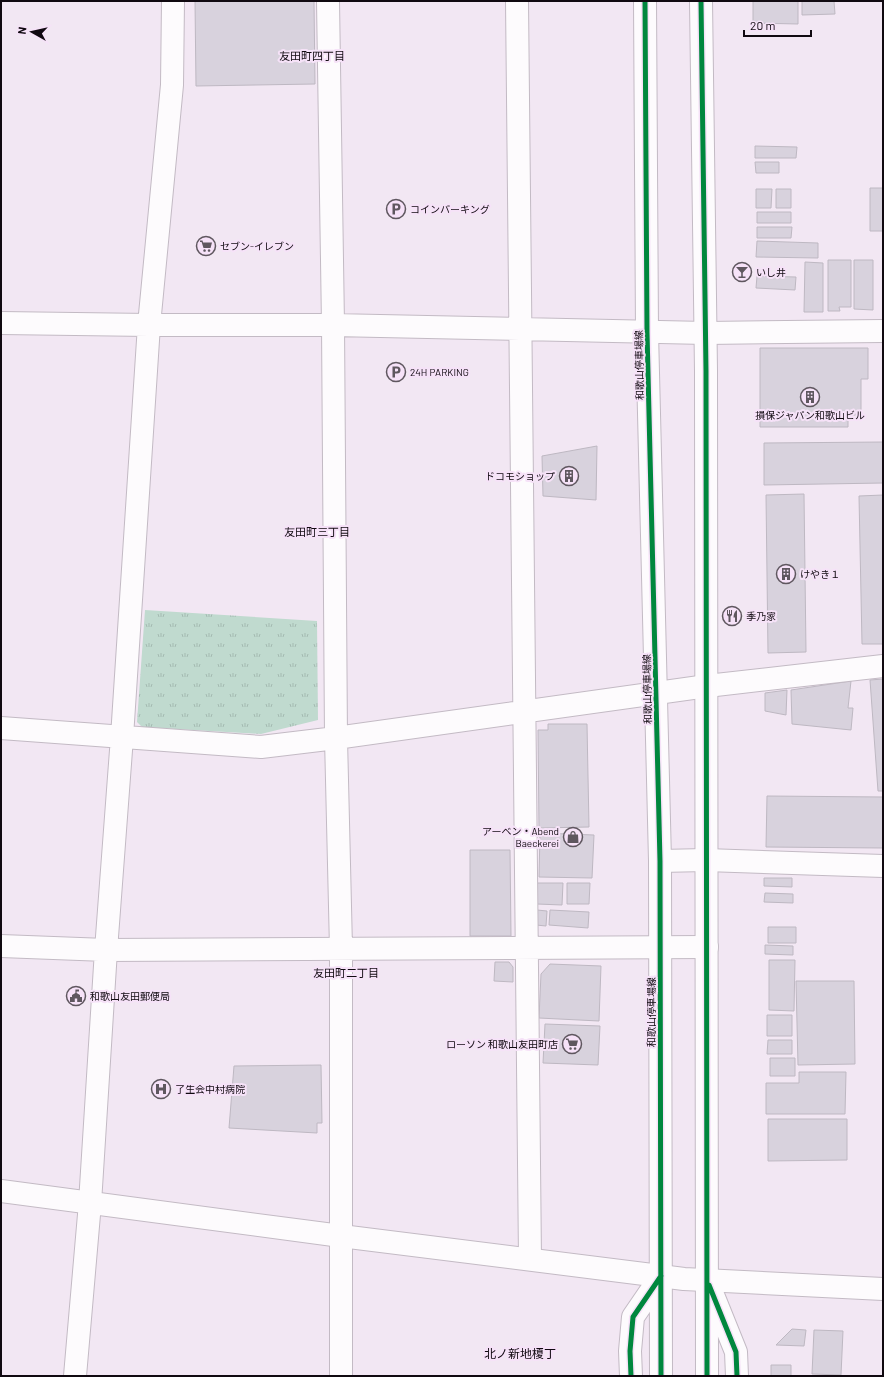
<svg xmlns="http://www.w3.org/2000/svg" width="884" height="1377" font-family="Barlow,'Noto Sans JP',sans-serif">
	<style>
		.park { fill: url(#park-tufts) }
		.building { fill: #d8d2dd; stroke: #beb8c2 }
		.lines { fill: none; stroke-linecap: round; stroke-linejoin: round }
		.street-casing { stroke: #c3bac4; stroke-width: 24 }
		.secondary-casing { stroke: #c3bac4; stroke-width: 24 }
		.primary-casing { stroke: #c3bac4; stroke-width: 24 }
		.street { stroke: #fdfbfd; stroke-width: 22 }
		.secondary { stroke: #fdfbfd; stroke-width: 22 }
		.primary { stroke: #fdfbfd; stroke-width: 22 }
		.cycleway-casing { stroke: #f6e2f8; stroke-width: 8 }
		.cycleway { stroke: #00873e; stroke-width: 5 }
		.labels { text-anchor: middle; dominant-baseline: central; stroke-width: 4; stroke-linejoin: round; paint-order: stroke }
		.poi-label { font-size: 10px; fill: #100910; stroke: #f6e2f8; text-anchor: start }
		.street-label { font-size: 10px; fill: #100910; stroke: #f6e2f8 }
		.neighbourhood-label { font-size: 11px; fill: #100910; stroke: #f6e2f8 }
		.quarter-label { font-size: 12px; fill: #100910; stroke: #f6e2f8 }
	</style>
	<defs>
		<pattern id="park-tufts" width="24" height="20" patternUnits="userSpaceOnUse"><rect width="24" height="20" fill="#c0dacf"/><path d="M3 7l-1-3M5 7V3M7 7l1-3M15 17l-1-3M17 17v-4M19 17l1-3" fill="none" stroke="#a4bab1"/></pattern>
	</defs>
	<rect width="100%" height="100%" fill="#f2e7f3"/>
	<path class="park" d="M145,610L317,621L318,720L261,734L142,727L137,722Z"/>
	<path class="building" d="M195,1H314L315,84L196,86Z
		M753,1H798V24L753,23Z
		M802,1H834L835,14L802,15Z
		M755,146L797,147L796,158H755Z
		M755,162H779V173H756Z
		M870,188H883V231H870Z
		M756,189H772L771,208H756Z
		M776,189H791V208H776Z
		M757,212H791V223H757Z
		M757,227H792L791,238H757Z
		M757,241L818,243V258L756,257Z
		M828,260H851V307H839L840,311H828Z
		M854,260H873V310L854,309Z
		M805,262L823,263V312H804Z
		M757,276L796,277L795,290L756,288Z
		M760,348H868V379H861V415H848V427H760Z
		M883,442V483L764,485V443Z
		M597,446L596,500L543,496L542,456Z
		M804,494L806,652L768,653L766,495Z
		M883,495V644H862L859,496Z
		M883,679V791H878L870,680Z
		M851,681L848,708H853L851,730L792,724L791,690Z
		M787,690L786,715L765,711V693Z
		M548,724H587L589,827L539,828L538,730H548Z
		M767,796L883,797V848L766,847Z
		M540,833L594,835L592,878L539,877Z
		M470,850H510L511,936H470Z
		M764,878H792V887L764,886Z
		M537,883H563L562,905L537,904Z
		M567,883H590L589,904H567Z
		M765,893L793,894V903L764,902Z
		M537,910L547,911L546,926L536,925Z
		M550,910L589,912L588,928L549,925Z
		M768,927H796V943H768Z
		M765,945L793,946V955L765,954Z
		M769,960H795L794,1011L769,1010Z
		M495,962H509L513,967V982L494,981Z
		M550,964L601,966L599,1021L539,1018L541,974Z
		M796,981H854L855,1064L798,1065Z
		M767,1015H792V1036H767Z
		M545,1024L600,1026L598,1065L543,1063Z
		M768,1040H792V1054H767Z
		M770,1058H795V1076H770Z
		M321,1065L322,1123H317V1133L229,1128L234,1066Z
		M799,1072H846L845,1114H766V1083H799Z
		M768,1119H847V1160L768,1161Z
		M792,1329L806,1330L804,1346L776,1345Z
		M814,1330L843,1331L841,1375L812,1374Z
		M771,1365H791V1376H771Z"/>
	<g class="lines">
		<defs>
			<path id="street" d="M328,1L333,325L336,738L341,948V1376
				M517,1L530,1259
				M1,323L149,325H333L706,333L883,331
				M1,728L261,747L336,738L707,686L883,666
				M660,861L706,860L883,866
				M1,946L106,950L707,947
				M707,1280L736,1352L737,1376
				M75,1376L90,1203L106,950L122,737L149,325L172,85L173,1
				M631,1376L630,1351L633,1317L661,1276"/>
			<path id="secondary" d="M1,1191L341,1236L684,1279L883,1289"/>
			<path id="primary" d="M645,1L647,332L660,861L661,1376
				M701,1L706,371L707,1376"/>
		</defs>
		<use href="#street" class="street-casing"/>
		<use href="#secondary" class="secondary-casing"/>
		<use href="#primary" class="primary-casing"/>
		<use href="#street" class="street"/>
		<use href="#secondary" class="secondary"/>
		<use href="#primary" class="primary"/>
		<defs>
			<path id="cycleway" d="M645,1L647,332L660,861L661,1376
				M701,1L706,371L707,1376
				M709,1285L736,1352L737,1376
				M631,1376L630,1351L633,1317L661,1276"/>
		</defs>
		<use href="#cycleway" class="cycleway-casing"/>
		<use href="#cycleway" class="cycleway"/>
	</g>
	<defs>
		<symbol id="parking-ring" viewBox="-11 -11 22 22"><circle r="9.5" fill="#f6e2f8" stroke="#5f575f" stroke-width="1.5"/><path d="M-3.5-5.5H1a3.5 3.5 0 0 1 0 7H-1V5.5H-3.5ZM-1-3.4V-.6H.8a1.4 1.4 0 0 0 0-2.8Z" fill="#5f575f"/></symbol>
		<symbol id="supermarket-ring" viewBox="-11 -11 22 22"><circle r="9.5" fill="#f6e2f8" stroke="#5f575f" stroke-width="1.5"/><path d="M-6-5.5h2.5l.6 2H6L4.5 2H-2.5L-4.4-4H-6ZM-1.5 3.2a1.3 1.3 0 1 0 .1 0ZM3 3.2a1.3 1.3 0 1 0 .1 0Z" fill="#5f575f"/></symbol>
		<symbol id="bar-ring" viewBox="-11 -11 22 22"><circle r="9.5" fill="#f6e2f8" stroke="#5f575f" stroke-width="1.5"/><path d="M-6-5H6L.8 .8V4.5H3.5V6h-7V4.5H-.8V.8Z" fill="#5f575f"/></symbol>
		<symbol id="building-ring" viewBox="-11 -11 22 22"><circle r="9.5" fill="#f6e2f8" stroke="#5f575f" stroke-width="1.5"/><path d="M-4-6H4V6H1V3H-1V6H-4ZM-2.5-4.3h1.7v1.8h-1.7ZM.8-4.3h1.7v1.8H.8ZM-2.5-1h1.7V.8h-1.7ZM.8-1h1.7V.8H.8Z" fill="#5f575f"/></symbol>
		<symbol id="restaurant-ring" viewBox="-11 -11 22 22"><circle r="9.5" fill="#f6e2f8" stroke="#5f575f" stroke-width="1.5"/><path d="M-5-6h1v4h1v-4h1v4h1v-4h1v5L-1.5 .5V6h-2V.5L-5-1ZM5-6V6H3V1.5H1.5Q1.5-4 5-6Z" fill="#5f575f"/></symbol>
		<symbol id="shop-ring" viewBox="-11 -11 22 22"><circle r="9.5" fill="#f6e2f8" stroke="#5f575f" stroke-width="1.5"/><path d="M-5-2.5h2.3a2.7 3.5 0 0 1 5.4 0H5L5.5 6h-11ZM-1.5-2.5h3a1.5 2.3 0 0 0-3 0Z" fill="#5f575f"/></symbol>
		<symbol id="civic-ring" viewBox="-11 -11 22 22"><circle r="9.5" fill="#f6e2f8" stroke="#5f575f" stroke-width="1.5"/><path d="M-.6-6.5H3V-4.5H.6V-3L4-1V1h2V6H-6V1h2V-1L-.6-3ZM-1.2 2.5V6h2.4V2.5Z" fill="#5f575f"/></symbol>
		<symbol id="hospital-ring" viewBox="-11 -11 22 22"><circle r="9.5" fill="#f6e2f8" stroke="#5f575f" stroke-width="1.5"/><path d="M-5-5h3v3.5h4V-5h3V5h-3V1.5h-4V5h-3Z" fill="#5f575f"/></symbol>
	</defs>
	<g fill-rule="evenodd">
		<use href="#parking-ring" x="385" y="198" width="22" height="22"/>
		<use href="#supermarket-ring" x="195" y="235" width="22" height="22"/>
		<use href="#bar-ring" x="731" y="261" width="22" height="22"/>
		<use href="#parking-ring" x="385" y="361" width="22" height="22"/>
		<use href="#building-ring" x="799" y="386" width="22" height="22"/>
		<use href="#building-ring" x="558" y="465" width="22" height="22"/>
		<use href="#building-ring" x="775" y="563" width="22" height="22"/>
		<use href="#restaurant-ring" x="721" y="605" width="22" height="22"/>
		<use href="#shop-ring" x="562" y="826" width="22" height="22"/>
		<use href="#civic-ring" x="65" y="985" width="22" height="22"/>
		<use href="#supermarket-ring" x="561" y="1033" width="22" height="22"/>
		<use href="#hospital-ring" x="150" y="1078" width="22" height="22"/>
	</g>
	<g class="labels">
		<g class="poi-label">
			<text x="410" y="209">コインパーキング</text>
			<text x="220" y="246">セブン-イレブン</text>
			<text x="756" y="272">いし井</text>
			<text x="410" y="372">24H PARKING</text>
			<text x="810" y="415" text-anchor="middle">損保ジャパン和歌山ビル</text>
			<text x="555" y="476" text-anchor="end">ドコモショップ</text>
			<text x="800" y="574">けやき１</text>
			<text x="746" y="616">季乃家</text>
			<text x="559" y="831" text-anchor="end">アーベン・Abend<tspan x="559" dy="12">Baeckerei</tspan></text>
			<text x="90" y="996">和歌山友田郵便局</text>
			<text x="558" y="1044" text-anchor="end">ローソン 和歌山友田町店</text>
			<text x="175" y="1089">了生会中村病院</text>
		</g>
		<g class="street-label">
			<text transform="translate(639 365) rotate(-91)">和歌山停車場線</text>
			<text transform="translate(647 689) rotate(-91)">和歌山停車場線</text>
			<text transform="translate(651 1012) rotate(-90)">和歌山停車場線</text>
		</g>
		<g class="neighbourhood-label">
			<text x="312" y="55">友田町四丁目</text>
			<text x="317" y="531">友田町三丁目</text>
			<text x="346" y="972">友田町二丁目</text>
		</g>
		<g class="quarter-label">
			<text x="520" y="1353">北ノ新地榎丁</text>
		</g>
	</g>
	<rect width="884" height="1377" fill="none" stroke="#100910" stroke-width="4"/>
	<g transform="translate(32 32) rotate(278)" stroke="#f6e2f8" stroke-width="3" paint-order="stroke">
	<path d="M0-3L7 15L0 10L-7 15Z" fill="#100910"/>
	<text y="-6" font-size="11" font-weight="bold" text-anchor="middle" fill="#100910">N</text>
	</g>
	<path d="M744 30v6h67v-6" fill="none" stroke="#100910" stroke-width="2"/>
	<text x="750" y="30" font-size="12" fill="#100910" stroke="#f6e2f8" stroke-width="3" paint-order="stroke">20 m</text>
</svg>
